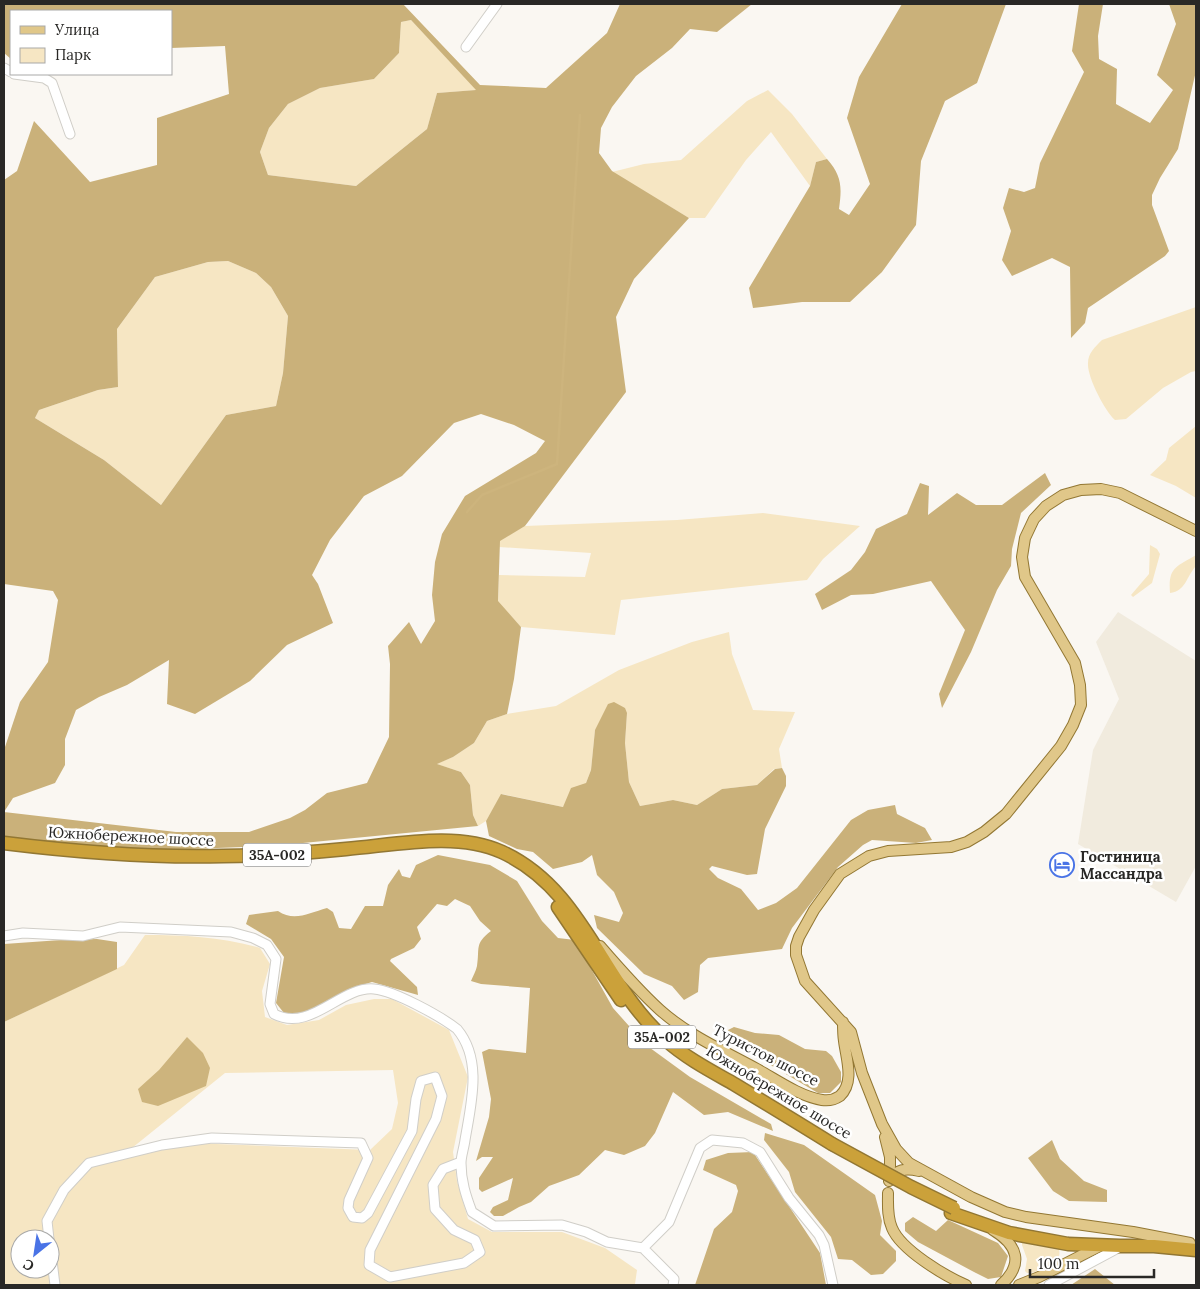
<svg xmlns="http://www.w3.org/2000/svg" width="1200" height="1289" font-family="Lora,serif">
	<style>
		.built { fill: #f1ebde }
		.green { fill: #f6e6c3; fill-rule: evenodd }
		.forest { fill: #cab17a; fill-rule: evenodd }
		.water { fill: #cdb47d }
		.lines { fill: none; stroke-linecap: round; stroke-linejoin: round }
		.stream { stroke: #cdb47d; stroke-width: 2.5 }
		.minor-casing { stroke: #d0cec8; stroke-width: 11 }
		.major-casing { stroke: #927733; stroke-width: 12 }
		.highway-casing { stroke: #927733; stroke-width: 15 }
		.minor { stroke: #fff; stroke-width: 9 }
		.major { stroke: #e0c789; stroke-width: 10 }
		.highway { stroke: #cba13a; stroke-width: 12 }
		.highway-bridge-casing { stroke: #927733; stroke-width: 15; stroke-linecap: butt }
		.highway-bridge { stroke: #cba13a; stroke-width: 12 }
		.labels { text-anchor: middle; dominant-baseline: central; stroke-width: 5; stroke-linejoin: round; paint-order: stroke }
		.shield { fill: #fff; stroke: #696867; stroke-width: 1 }
		.shield-label { font-size: 14px; font-weight: bold; fill: #292826 }
		.street-label { font-size: 15px; fill: #292826; stroke: #fff }
		.poi-label { font-size: 15px; font-weight: bold; fill: #292826; stroke: #fff; text-anchor: start }
	</style>
	<rect width="100%" height="100%" fill="#faf7f2"/>
	<path class="built" d="M1118,612L1196,661V866L1176,902L1078,844L1093,750L1119,699L1096,642Z"/>
	<path class="green" d="M411,20L477,90L437,93L427,129L356,186L268,175L260,152L269,128L288,104L320,88L374,79L399,53L401,22Z
		M768,90L792,114L827,159L816,162L810,186L771,132L746,160L705,218H689L612,172L644,164L681,160L747,101Z
		M228,261L256,273L271,287L288,316L283,373L276,406L226,415L161,505L104,460L35,418L39,410L98,390L118,387L117,329L155,277L208,262Z
		M1196,307V371L1191,372L1163,388L1126,419L1115,420C1105,411 1087,377 1088,363C1088,353 1095,347 1102,340Z
		M1196,426V498L1176,486L1150,475L1166,460L1169,448Z
		M763,513L860,526L823,559L807,580L621,600L615,635L521,627L498,602L499,575L585,577L591,553L499,547L500,540L525,526L677,520Z
		M1150,545L1157,549L1160,554L1152,583L1133,597L1131,595L1149,574Z
		M1196,555V566C1186,577 1186,591 1170,593C1168,567 1176,567 1196,555Z
		M729,632L732,654L753,710L795,712L779,749L782,768L774,769L757,785L722,789L697,805L673,800L640,806L629,782L625,743L627,713L595,730L591,770L586,783L563,807L502,794L486,821L478,826L473,815L470,785L461,772L436,764L453,757L474,743L487,721L507,714L556,706L619,670L692,642Z
		M145,935C185,935 222,937 260,948L270,964L262,991L265,1017L287,1025L319,1020L346,1005L374,999H392L449,1030L468,1077L453,1152L457,1181L468,1219L492,1232H562L605,1248L637,1270L635,1284L4,1285V1022L124,965ZM393,1070L398,1103L392,1129L370,1150L190,1143L132,1148L225,1073ZM20,1239H50V1269H20Z
		M1022,1242L1059,1247C1059,1250 1060,1253 1059,1256C1057,1264 1035,1274 1027,1273L1025,1271L1027,1259L1022,1245Z"/>
	<path class="forest" d="M4,4H403L480,85L546,88L607,33L620,4H752L717,32L690,29L672,48L636,76L612,107L601,128L599,153L612,171L689,218L634,279L616,317L626,392L525,526L500,541L498,601L521,627L514,679L507,714L487,721L474,743L453,757L437,764L461,772L470,785L473,815L478,826L272,846L139,851L4,837L5,747L20,702L48,662L58,600L53,591L4,584V180L17,171L34,121L90,182L157,165V118L229,94L225,46L171,48V11H11V59L4,53ZM411,20L476,90L437,93L427,129L356,186L268,175L260,152L269,128L288,104L320,88L374,79L399,53L401,22ZM228,261L256,273L271,287L288,316L283,373L276,406L226,415L161,505L104,460L35,418L39,410L98,390L118,387L117,329L155,277L208,262ZM481,414L514,425L545,441L536,453L465,496L442,534L435,562L432,595L435,621L421,644L409,622L388,646L390,664L389,737L367,783L327,793L305,810L290,818L249,832H176L4,812L13,798L55,783L65,765V739L76,710L99,697L127,685L169,660L167,704L195,714L250,681L287,645L333,623L318,584L312,575L330,540L364,496L402,476L454,423Z
		M902,4H1006L977,83L945,101L921,161L916,225L882,272L850,302H802L753,308L749,288L810,186L816,162L827,159C842,176 842,187 839,209L849,215L870,184L847,118L859,77Z
		M1079,4H1103L1098,36L1099,59L1117,69L1116,104L1150,123L1173,90L1157,75L1176,24L1169,4H1196V71L1178,149L1160,178L1152,195V205L1169,251L1165,256L1088,308L1085,323L1071,338L1070,267L1052,258L1012,276L1002,260L1011,231L1003,208L1009,188L1024,192L1035,188L1040,163L1084,72L1072,51Z
		M1045,473L1051,485L1021,513L1012,549L1011,566L997,590L971,652L942,708L939,694L965,630L931,581L873,594L851,595L822,610L815,594L851,570L865,552L876,529L907,514L920,483L929,486L928,515L957,493L976,505H1002Z
		M614,702L625,708L627,713L625,743L629,782L640,806L673,800L697,805L722,789L757,785L775,769L782,768L786,776V786L765,829L757,874L747,875L712,866L709,869L718,878L741,889L758,910L776,903L797,888L851,820L868,810L895,805L897,814L925,828L932,840L916,843L872,840L863,845L838,867L792,928L782,949L708,958L700,965L698,992L684,1000L672,986L644,974L597,928L594,915L619,922L623,913L614,892L597,875L592,855L582,862L553,869L533,852L517,849L489,836L486,821L501,794L563,807L571,788L586,783L591,770L595,730L608,704Z
		M438,855L490,865L517,881L542,921L558,938L575,940L613,1008L646,1045L690,1077L771,1124L773,1131L728,1112L704,1115L673,1092L655,1133L645,1146L624,1155L605,1150L579,1175L549,1186L531,1202L519,1207L503,1216H494L490,1212L493,1207L508,1200L513,1178L482,1192L479,1189V1178L493,1157H482L476,1161L489,1117L491,1099L482,1052L489,1049L526,1053L530,988L481,984L471,981C473,976 476,971 477,966C480,948 474,944 491,931L480,921L470,906L455,899L447,906L437,904L417,927L421,939L414,948L391,959L390,961L417,987L418,995L372,982L349,989L306,1013L291,1015L284,1013L276,1003L284,957L271,939L246,924L249,915L278,911C294,922 309,913 327,908L333,912L339,928L351,929L365,906H383L388,885L399,869L402,876L410,878L416,865Z
		M97,939L117,942V969L4,1022V944L61,940Z
		M734,1027L755,1033L779,1035L805,1049L826,1051L832,1056L841,1072V1082L830,1093H818L735,1044L728,1030Z
		M765,1133L804,1145L875,1195L882,1221L880,1235L896,1251V1261L883,1274L871,1275L852,1260L838,1259L831,1237L795,1192L789,1172L764,1140Z
		M1052,1140L1060,1159L1084,1181L1107,1190V1202L1069,1201L1053,1191L1028,1158Z
		M753,1152L820,1253L826,1285H695L714,1229L732,1212L738,1191L736,1185L703,1170L706,1160L728,1153Z
		M913,1217L936,1231L948,1220L998,1243L1008,1256L1001,1277L988,1279L974,1272L918,1242L905,1231V1223Z
		M1095,1269L1115,1285H1071Z"/>
	<path class="water" d="M187,1037L203,1053L210,1068L206,1086L158,1106L142,1102L138,1089L159,1070Z"/>
	<g class="lines">
		<path class="stream" d="M467,512L482,495L557,464L580,115"/>
		<defs>
			<path id="minor" d="M466,47L497,4
				M4,68L11,72
				M14,74L44,78L52,83L70,134
				M4,936L23,933L83,936L120,927L231,932L253,938L267,945L276,959L270,1004L274,1014C311,1033 340,986 374,989C395,991 440,1016 457,1029C483,1060 471,1104 465,1140C464,1148 461,1156 461,1163C461,1181 466,1196 472,1212L494,1226L562,1225L586,1232L607,1242L643,1248
				M49,1239L47,1221L64,1190L89,1163L162,1145L212,1138L361,1143L368,1158L349,1200L348,1208L353,1217L362,1218L368,1213L412,1131L416,1099L421,1081L435,1077L442,1096L436,1119L370,1250L369,1265L390,1277L464,1263L480,1252L475,1240L454,1230L435,1209L433,1185L443,1169L461,1162
				M50,1245L55,1285
				M643,1248L669,1222L700,1148L712,1140L743,1143L760,1152L789,1198L819,1235L824,1245L833,1285
				M643,1248L674,1279L673,1285
				M1049,1285L1120,1247"/>
			<path id="major" d="M600,946C619,968 638,990 660,1010C688,1035 724,1051 757,1069C777,1080 799,1096 822,1100C828,1101 834,1100 840,1096C855,1082 846,1058 844,1041C843,1035 843,1028 843,1022
				M885,1137L890,1157V1167
				M889,1181C897,1169 905,1168 919,1171
				M888,1193C888,1204 887,1217 892,1228C901,1250 945,1276 966,1285
				M993,1230C1018,1245 1024,1264 1001,1285
				M1190,1243L1133,1232L1026,1217L1005,1212L971,1197L909,1163L896,1149L882,1124L862,1073L851,1032L805,981L796,955V946L799,937L814,910L840,874L869,856L888,851L951,847L967,842L984,832L1006,814L1061,746L1073,725L1081,705L1080,685L1075,663L1025,577L1022,557L1025,538L1034,519L1046,506L1063,495L1081,490L1101,489L1120,493L1196,531
				M1019,1285L1039,1277L1100,1246"/>
			<path id="highway" d="M4,843C77,852 149,858 223,856C264,856 305,853 346,849C395,845 456,831 502,852C585,890 602,985 666,1040C686,1058 711,1071 734,1084C767,1104 800,1124 832,1144
				M558,907L621,1000
				M951,1213L1009,1233L1068,1244L1120,1246H1154L1196,1250"/>
		</defs>
		<use href="#minor" class="minor-casing"/>
		<use href="#major" class="major-casing"/>
		<use href="#highway" class="highway-casing"/>
		<use href="#minor" class="minor"/>
		<use href="#major" class="major"/>
		<use href="#highway" class="highway"/>
		<defs>
			<path id="highway-bridge" d="M832,1144L911,1187L954,1208"/>
		</defs>
		<use href="#highway-bridge" class="highway-bridge-casing"/>
		<use href="#highway-bridge" class="highway-bridge"/>
	</g>
	<defs>
		<symbol id="hotel-ring" viewBox="-11 -11 22 22"><circle r="9.5" fill="#fff" stroke="#4973e6" stroke-width="1.5"/><path d="M-6-4.5h1.5V1H6V5H4.5V3h-9V5H-6ZM-4 0a1.8 1.8 0 1 1 3.6 0ZM.5 0V-2.5h3Q6-2.5 6 0Z" fill="#4973e6"/></symbol>
	</defs>
	<g fill-rule="evenodd">
		<use href="#hotel-ring" x="1048" y="851" width="28" height="28"/>
	</g>
	<g class="labels">
		<g class="shield">
			<rect x="243" y="843.5" width="68" height="23" rx="4"/>
			<rect x="628" y="1025.5" width="68" height="23" rx="4"/>
		</g>
		<g class="shield-label">
			<text x="277" y="855">35А-002</text>
			<text x="662" y="1037">35А-002</text>
		</g>
		<g class="street-label">
			<text transform="translate(131 836) rotate(3)">Южнобережное шоссе</text>
			<text transform="translate(766 1055) rotate(27)">Туристов шоссе</text>
			<text transform="translate(779 1092) rotate(31)">Южнобережное шоссе</text>
		</g>
		<g class="poi-label">
			<text x="1080" y="856">Гостиница<tspan x="1080" dy="17">Массандра</tspan></text>
		</g>
	</g>
	<rect width="1200" height="1289" fill="none" stroke="#292826" stroke-width="10"/>
	<rect x="10" y="10" width="162" height="65" fill="#ffffff" stroke="#a9a9a8"/>
	<rect x="20" y="26" width="25" height="8" fill="#e0c789" stroke="#a9a9a8"/>
	<text x="55" y="35" font-size="15" fill="#292826">Улица</text>
	<rect x="20" y="48" width="25" height="15" fill="#f6e6c3" stroke="#a9a9a8"/>
	<text x="55" y="60" font-size="15" fill="#292826">Парк</text>
	<g transform="translate(35 1254) rotate(210)"><circle r="24" fill="#ffffff" stroke="#a9a9a8"/>
	<path d="M0-4L9 19L0 12L-9 19Z" fill="#4973e6"/>
	<text y="-8" font-size="14" font-weight="bold" text-anchor="middle" fill="#292826">С</text>
	</g>
	<path d="M1030 1269v8h124v-8" fill="none" stroke="#292826" stroke-width="2.5"/>
	<text x="1038" y="1269" font-size="15" fill="#292826" stroke="#ffffff" stroke-width="4" paint-order="stroke">100 m</text>
</svg>
